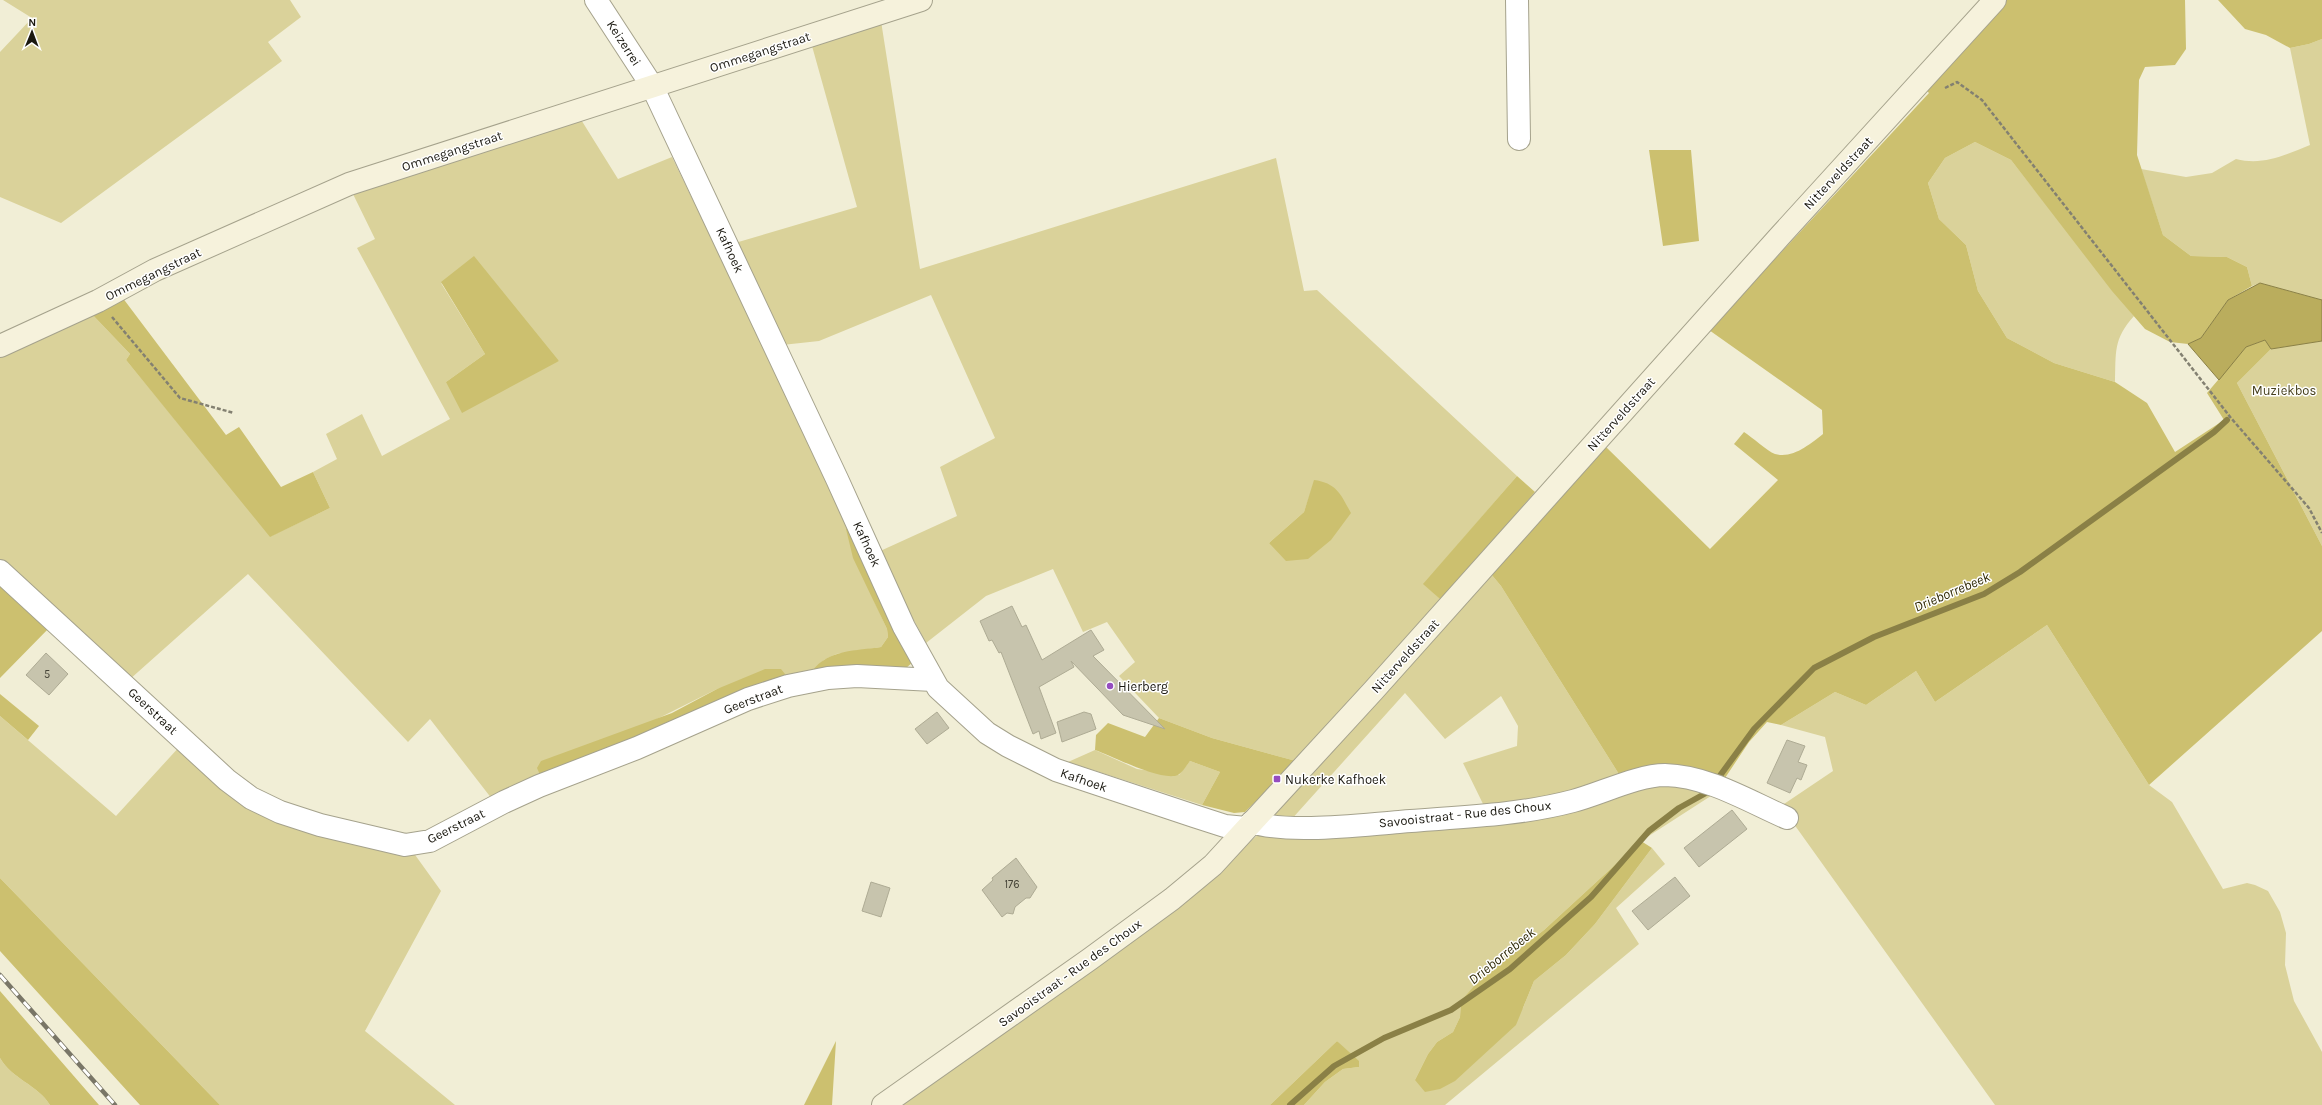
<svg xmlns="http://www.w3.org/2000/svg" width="2322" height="1105" font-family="Karla,sans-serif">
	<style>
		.green { fill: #dad29a; fill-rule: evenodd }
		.forest { fill: #ccc06f }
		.water { fill: #baad5d; stroke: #8a8046 }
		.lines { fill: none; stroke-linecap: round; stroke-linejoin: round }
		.stream { stroke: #8a8046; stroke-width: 6 }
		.building { fill: #c7c4ad; stroke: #aeab94 }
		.street-casing { stroke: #a5a28c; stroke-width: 24 }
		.secondary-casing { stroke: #a5a28c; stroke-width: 24 }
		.path { stroke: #838071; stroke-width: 2.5; stroke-dasharray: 4 2; stroke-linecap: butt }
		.street { stroke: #fff; stroke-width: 22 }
		.secondary { stroke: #f6f2dc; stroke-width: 22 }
		.rail-casing { stroke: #797667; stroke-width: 4.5 }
		.rail { stroke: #fff; stroke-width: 3; stroke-dasharray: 9; stroke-linecap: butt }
		.poi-dot { fill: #954dc0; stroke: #fff; stroke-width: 1.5 }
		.labels { text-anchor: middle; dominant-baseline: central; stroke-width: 3; stroke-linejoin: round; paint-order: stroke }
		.number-label { font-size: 11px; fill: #454337 }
		.street-label { font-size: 13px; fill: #1a1810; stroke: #fff }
		.park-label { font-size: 13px; fill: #453f1c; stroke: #fff }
		.poi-label { font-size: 13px; fill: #1a1810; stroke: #fff; text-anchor: start }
		.water-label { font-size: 14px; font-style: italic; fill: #312b07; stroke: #fff }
	</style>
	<rect width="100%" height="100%" fill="#f1eed6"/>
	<path class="green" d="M3,0H290L301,17L268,42L282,61L61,223L0,197V52L32,18Z
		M881,21L920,269L1276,158L1304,291L1317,290L1517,476L1424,584L1441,600L1296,761L1212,738L1159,718L1119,676L1135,662L1107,622L1083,632L1053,569L986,596L926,643L878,552L957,516L940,467L995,438L931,295L819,341L782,345L735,243L857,207L812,46ZM1315,480L1308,559L1269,543L1304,512Z
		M2322,39V300L2260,283L2252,286L2247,267L2227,257L2191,256L2163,235L2141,169L2186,177L2212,173L2236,159C2263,166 2285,155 2310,145L2290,48L2309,44Z
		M580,118L618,179L672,157L851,526L875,603L887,629L888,637L881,647L836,654L824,660L812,671L717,689L541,777L492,799L430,719L408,742L248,574L129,680L0,563V351L88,310L130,354L126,360L271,536L330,508L313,472L337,459L326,434L362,414L382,456L450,419L357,248L375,239L353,194ZM441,283L559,361L446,382L485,354Z
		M1975,142L2011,160L2134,316C2113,339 2116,353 2115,382L2054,363L2007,338L1978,291L1966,245L1939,219L1928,183L1945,158Z
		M2322,341V546L2237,383L2271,349Z
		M1491,574L1501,586L1622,779L1565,797L1485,808L1463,763L1517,746L1518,726L1501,696L1445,739L1405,693L1290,821L1270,820Z
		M2047,625L2149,785L2172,802L2223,889L2247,883L2255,885L2268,891L2280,912L2286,933L2285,965L2294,1001L2322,1052V1105H1995L1781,806L1833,771L1825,737L1781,725L1835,692L1866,705L1916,671L1935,702Z
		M0,716L116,816L181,745L235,799L413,852L441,891L365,1031L455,1105H220L0,878Z
		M1095,750L1137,769L1179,775L1190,761L1220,772L1202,805L1068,762Z
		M1661,781L1717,792L1641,841L1544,930L1506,959L1461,1001L1460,1017L1453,1032L1437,1042L1428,1054L1415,1080L1523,1008L1534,981L1566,955L1595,924L1652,848L1665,864L1616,908L1639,944L1445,1105H1304L1325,1082L1343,1069L1359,1067L1337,1041L1270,1105H897L1188,898L1261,832H1282Z
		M0,1058C12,1079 38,1085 50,1105H0Z"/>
	<path class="forest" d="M1983,0H2185L2186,49L2175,65L2145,67L2139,80L2137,155L2163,235L2191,256L2227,257L2247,267L2252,286L2228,300L2201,338L2188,344L2170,342L2145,329L2112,291L2011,160L1975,142L1945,158L1928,183L1939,219L1966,245L1978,291L2007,338L2054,363L2115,382L2147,403L2175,452L2224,420L2207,393L2246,347L2265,340L2271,349L2237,383L2322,546V631L2149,785L2047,625L1935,702L1916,671L1866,705L1835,692L1781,725L1767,722L1749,742L1723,781L1622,779L1501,586L1491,574L1606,447L1710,549L1778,480L1734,444L1744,432C1752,437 1767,451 1775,454C1793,459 1810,444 1823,434L1822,410L1709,330L1929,93L1912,76Z
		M2218,0H2322V39L2309,44L2290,48L2266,35L2245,29Z
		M1649,150H1691L1699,241L1663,246Z
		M474,256L559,361L462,413L446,382L485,354L441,282Z
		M119,293L226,435L239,427L281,487L313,472L330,508L270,537L126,360L130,354L88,310Z
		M1517,476L1535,492L1441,600L1423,584Z
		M1314,480C1337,483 1341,495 1351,513L1331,540L1308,559L1286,561L1269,543L1304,512Z
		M851,526L913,662L899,674L812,671C829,649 856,651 881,647L888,637L887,629L853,558L846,529Z
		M0,579L51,626L0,678Z
		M765,669H781L789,679L541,777L537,768L541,761L672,713L717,689Z
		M0,694L39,726L28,740L0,716Z
		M1159,718L1212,738L1296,761L1245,812L1234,813L1202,805L1220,772L1190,761C1187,765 1182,773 1178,775C1162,782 1112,756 1095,750L1096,735L1108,723L1145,737Z
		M1641,841L1652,848L1595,924L1566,955L1534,981L1516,1025L1455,1081L1440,1089L1425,1092L1415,1080L1428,1054L1437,1042L1453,1032L1460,1017L1461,1001L1475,985L1506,959L1544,930Z
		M0,878L220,1105H140L0,951Z
		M0,991L99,1105H50C38,1085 12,1079 0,1058Z
		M836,1041L832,1105H804Z
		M1337,1041L1359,1061V1067L1343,1069L1325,1082L1304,1105H1270Z"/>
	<path class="water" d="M2260,283L2322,300V341L2271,349L2265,340L2246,347L2219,380L2188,344L2201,338L2228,300Z"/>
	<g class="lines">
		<path class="stream" d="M1719,777L1754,729L1814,668L1874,637L1984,594L2020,572L2214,432L2227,420
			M1290,1105L1334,1066L1384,1038L1451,1010L1510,969L1591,897L1649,831L1679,808L1706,793"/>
	</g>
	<path class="building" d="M1012,606L1022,627L1026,625L1042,660L1091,630L1104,650L1093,656L1165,729L1123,715L1071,661L1074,667L1039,687L1056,733L1041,739L1039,731L1033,734L1001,652L999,653L992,640L989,641L980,621Z
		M46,653L68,674L49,695L26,675Z
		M937,712L949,728L927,744L915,729Z
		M1084,712L1091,714L1096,729L1062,742L1057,722Z
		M1787,740L1805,746L1798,762L1807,765L1801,780L1797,778L1790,793L1767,783Z
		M1732,810L1747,829L1699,867L1684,848Z
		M1016,858L1037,887L1030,898H1026L1015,907L1013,914L1007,913L1002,917L982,890L993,880L992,878Z
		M1675,877L1690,896L1648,930L1632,911Z
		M871,882L890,888L881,917L862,911Z"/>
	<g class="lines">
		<defs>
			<path id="street" d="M596,0L652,86L837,479L904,627L938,688L987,733L1008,746L1056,770L1194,816L1225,826L1246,828
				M1517,0L1519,139
				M0,571L227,780L251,798L280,812L320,825L405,845L430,841L504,802L539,786L637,748L748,699L788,686L828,678L857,676L933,680
				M1252,822C1288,834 1359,825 1399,822C1457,817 1516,816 1573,801C1600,794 1638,775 1665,775C1708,776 1748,801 1787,818"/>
			<path id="secondary" d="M0,346L98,301L155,270L349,184L921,0
				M883,1105L1090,959L1172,899L1213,865L1373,691L1780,236L1995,0"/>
		</defs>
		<use href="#street" class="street-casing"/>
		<use href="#secondary" class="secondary-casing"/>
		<path class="path" d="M1945,88L1957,82L1982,100L2231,418L2309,508L2322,533
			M112,317L180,398L234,413"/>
		<use href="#street" class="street"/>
		<use href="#secondary" class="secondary"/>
		<defs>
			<path id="rail" d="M0,975L115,1105"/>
		</defs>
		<use href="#rail" class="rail-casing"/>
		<use href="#rail" class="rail"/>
	</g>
	<g class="poi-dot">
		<circle cx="1110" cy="686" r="4"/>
		<rect x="1273" y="775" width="8" height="8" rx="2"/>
	</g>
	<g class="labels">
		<g class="number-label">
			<text x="47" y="674">5</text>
			<text x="1012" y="884">176</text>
		</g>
		<g class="street-label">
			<text transform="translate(624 43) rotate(57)">Keizerrei</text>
			<text transform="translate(760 52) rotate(-18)">Ommegangstraat</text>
			<text transform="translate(452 151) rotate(-18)">Ommegangstraat</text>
			<text transform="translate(1838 173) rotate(-47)">Nitterveldstraat</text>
			<text transform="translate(730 250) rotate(65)">Kafhoek</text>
			<text transform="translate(153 274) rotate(-26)">Ommegangstraat</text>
			<text transform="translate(1621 414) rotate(-48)">Nitterveldstraat</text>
			<text transform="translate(867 544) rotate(65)">Kafhoek</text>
			<text transform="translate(1405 656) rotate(-48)">Nitterveldstraat</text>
			<text transform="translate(753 699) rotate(-21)">Geerstraat</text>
			<text transform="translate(153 711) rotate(43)">Geerstraat</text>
			<text transform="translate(1084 780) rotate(19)">Kafhoek</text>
			<text transform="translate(1465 814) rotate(-6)">Savooistraat - Rue des Choux</text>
			<text transform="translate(456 826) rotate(-26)">Geerstraat</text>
			<text transform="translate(1070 973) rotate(-36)">Savooistraat - Rue des Choux</text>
		</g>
		<g class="park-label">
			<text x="2284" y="390">Muziekbos</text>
		</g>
		<g class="poi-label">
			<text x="1118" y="686">Hierberg</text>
			<text x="1285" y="779">Nukerke Kafhoek</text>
		</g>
		<g class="water-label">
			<text transform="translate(1952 592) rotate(-23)">Drieborrebeek</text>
			<text transform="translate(1502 956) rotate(-39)">Drieborrebeek</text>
		</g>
	</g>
	<g transform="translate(32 32) rotate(1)" stroke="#ffffff" stroke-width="3" paint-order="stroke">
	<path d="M0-3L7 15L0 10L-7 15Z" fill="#1a1810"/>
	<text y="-6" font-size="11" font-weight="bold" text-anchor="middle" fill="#1a1810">N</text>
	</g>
</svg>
